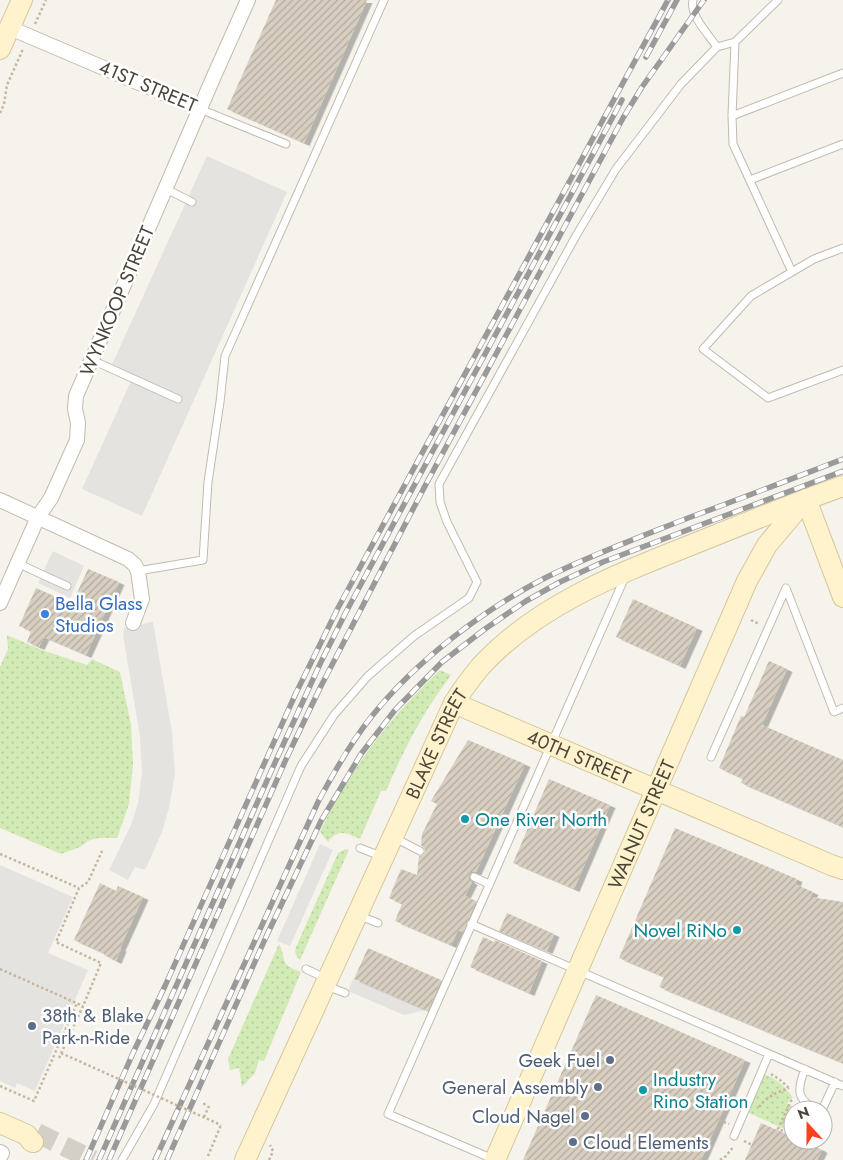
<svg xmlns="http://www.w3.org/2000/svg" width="843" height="1160" font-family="Jost,sans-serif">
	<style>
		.green { fill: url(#green-dots) }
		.parking { fill: #e5e3e0 }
		.building { fill: url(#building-hatch); filter: url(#shadow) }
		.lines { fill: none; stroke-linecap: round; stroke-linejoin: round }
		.secondary-tunnel { stroke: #d4d0c8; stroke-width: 20; stroke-dasharray: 20 10; stroke-linecap: butt }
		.lane-casing { stroke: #c2bbae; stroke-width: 9 }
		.street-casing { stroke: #c2bbae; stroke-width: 16 }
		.secondary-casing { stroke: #d6c79b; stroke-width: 22 }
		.path { stroke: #c4b79f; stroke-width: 2.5; stroke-dasharray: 2.5 2.5; stroke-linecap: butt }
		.lane { stroke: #fff; stroke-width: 7 }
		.street { stroke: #fff; stroke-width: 14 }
		.secondary { stroke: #fff3cd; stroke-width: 20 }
		.rail-casing { stroke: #9a9a9a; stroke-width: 5.5 }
		.rail { stroke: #fff; stroke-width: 4; stroke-dasharray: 11; stroke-linecap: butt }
		.path-bridge { stroke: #c4b79f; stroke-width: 2.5; stroke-dasharray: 2.5 2.5; stroke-linecap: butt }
		.shop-dot { fill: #3f7fe0; stroke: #fff; stroke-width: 2 }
		.culture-dot { fill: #0f9aa8; stroke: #fff; stroke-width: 2 }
		.service-dot { fill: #5c6f8a; stroke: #fff; stroke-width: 2 }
		.labels { text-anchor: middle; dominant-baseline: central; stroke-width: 5; stroke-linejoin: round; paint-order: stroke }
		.street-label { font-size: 19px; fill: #4b4439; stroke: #fff }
		.shop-label { font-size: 19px; fill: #366cbe; stroke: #fff; text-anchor: start }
		.culture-label { font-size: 19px; fill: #0d838f; stroke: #fff; text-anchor: start }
		.service-label { font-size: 19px; fill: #4e5e75; stroke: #fff; text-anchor: end }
	</style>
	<defs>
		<pattern id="green-dots" width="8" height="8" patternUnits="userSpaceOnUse" patternTransform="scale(1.25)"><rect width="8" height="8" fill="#d2eab5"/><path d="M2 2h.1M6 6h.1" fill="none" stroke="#b6ca9c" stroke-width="1.8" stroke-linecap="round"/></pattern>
		<pattern id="building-hatch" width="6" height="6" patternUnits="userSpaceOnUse" patternTransform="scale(1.25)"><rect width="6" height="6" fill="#d8cfc1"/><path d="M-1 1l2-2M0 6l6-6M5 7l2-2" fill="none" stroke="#b1aa9e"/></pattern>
		<filter id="shadow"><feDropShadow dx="5.5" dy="3" stdDeviation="0" flood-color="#0004"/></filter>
	</defs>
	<rect width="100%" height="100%" fill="#f6f3ec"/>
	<path class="green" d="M7,635L39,649L87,665L92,659L120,672L131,725L133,764L129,804L117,838H99L90,840L80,847L61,854L0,828V667L8,649Z
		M440,670L451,675C443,687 434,698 427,710C411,736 398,763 386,791H381L360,839C347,833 338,828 328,842L320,832C348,771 391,716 440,670Z
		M345,849L349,850L300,960C296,956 294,953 296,947L338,853Z
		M279,944C284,952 282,959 286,964C290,968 296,970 301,972L264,1061L259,1060L255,1073L242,1087L239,1068L230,1070L228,1059Z
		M764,1074C777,1079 786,1087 793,1098L790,1099L787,1104L802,1110H793V1133L747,1112Z"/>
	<path class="parking" d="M207,156L287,192L142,516L82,489L131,381L109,371Z
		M53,551L84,566L70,598L38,583Z
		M153,622L172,732L175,774L169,808L162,832L145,870L135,867L128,880L109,870L131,825L138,803L142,772L140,737L123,635L124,628Z
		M320,844L333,850L290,946L277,941Z
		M0,865L73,897L48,953L88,970L35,1091L17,1083L15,1088L0,1081Z
		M353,979L426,1010L404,1015L348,991Z"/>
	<path class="building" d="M276,0H367L304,143L227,109Z
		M88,569L119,582L86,655L44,637L39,647L27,642L31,631L19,626L36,588L72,604Z
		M633,599L697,628L680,666L616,637Z
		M769,661L787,669L762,725L843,760V827L741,783L743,779L719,768L741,716L744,717Z
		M468,740L525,764L476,872H471L469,875V880L472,882L465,896L476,901L463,932L458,930L451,945L395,921L402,904L389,898L401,869L417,875L419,856L423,855L425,851L424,848L421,845L422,834L437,804L431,801Z
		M549,779L610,805L574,889L513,863Z
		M675,828L797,879L795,884L813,892L810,897L843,902V1063L659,987L664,977L619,958Z
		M100,883L116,891L118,886L143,897L120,948L121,949L116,961L104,955L105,954L74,940Z
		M507,913L554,934L547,951L499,931Z
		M483,937L494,942L495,940L542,961L529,993L470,967Z
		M368,948L441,980L428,1011L354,979Z
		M596,995L745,1060L701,1160H523Z
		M761,1123L793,1137V1140H800L807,1143V1146L810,1150H813L817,1147L822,1150L817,1160H745Z"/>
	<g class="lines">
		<path class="secondary-tunnel" d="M37,1133L93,1160"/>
		<defs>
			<path id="lane" d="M778,0L735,42L732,116L733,144L792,272
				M717,47L735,42
				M200,109L286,144
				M732,116L843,73
				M750,180L843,144
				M166,189L192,202
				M843,248L814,259L751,296L703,349L768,398L843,370
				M92,360L178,399
				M17,563L67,586
				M138,571L203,560L208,482L220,402L225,356L384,0
				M786,588L834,712L843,708
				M711,757L786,588
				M395,838L420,851
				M360,848L383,857
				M474,877L489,884
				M360,916L378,923
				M471,924L843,1086
				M306,969L327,979
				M327,986L345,993
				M805,1069C796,1091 797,1102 820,1110
				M822,1110L835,1082
				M734,1136L769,1054
				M812,1145L814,1140
				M493,1159L388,1114L625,577
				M122,1160L154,1104L301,766L334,715L368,676L414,636L469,598L477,582L447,522L440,502L439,484L577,234L616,169L681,84L717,47C709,35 689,15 693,0"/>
			<path id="street" d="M10,28L200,109
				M0,500L128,559L135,565L138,571L142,599L133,623
				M0,603L38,517L51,498L77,440L78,423L75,409L76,396L214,76L248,0
				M0,1152L2,1153L0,1157"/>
			<g id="secondary">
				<path d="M0,49L22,0"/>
				<path d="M806,499L843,597"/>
				<path id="s1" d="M454,703L831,865L843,869"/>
				<path d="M0,1123L27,1135L31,1141L33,1142"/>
				<path id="s2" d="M245,1160L454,703C462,690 471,678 481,666C539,603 623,572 701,541C748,522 795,503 843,486"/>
				<path id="s3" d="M495,1160L747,581L767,545L804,501"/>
			</g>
		</defs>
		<use href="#lane" class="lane-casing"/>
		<use href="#street" class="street-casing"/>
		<use href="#secondary" class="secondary-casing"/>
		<path class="path" d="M35,24L46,0
			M0,113L4,104L7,85L23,49
			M751,620L759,624
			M0,854L79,888
			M0,969L83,1006
			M59,1058L83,1006L101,963L56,942L79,888L88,882L102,851
			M771,1074L779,1079L790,1089
			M0,1086L34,1101L77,1003
			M792,1100L791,1101L778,1129L793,1135
			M203,1104H206
			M759,1107C767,1096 778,1092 789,1088
			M204,1117L209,1106
			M719,1120L729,1124
			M744,1141L752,1145
			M208,1156L221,1125
			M269,1160L273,1151L270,1145
			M720,1160L726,1156L734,1146"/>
		<use href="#lane" class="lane"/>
		<use href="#street" class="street"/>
		<use href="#secondary" class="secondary"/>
		<defs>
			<path id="rail" d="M646,57L677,0
				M86,1160L133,1053L165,986L269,753L296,693L338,608L668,0
				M99,1160L273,767L320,664L346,612L622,100
				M109,1160L287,757L321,686L425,486L623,118L642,87L704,0
				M155,1160L318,802C334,772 351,742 372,716C416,661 483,610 545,578C591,555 640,537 688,518C740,499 791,479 843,459
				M167,1160L266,937L321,821L361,754L395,710L442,662L485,629L526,601L560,582L603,562L843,471"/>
		</defs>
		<use href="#rail" class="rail-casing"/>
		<use href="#rail" class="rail"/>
		<path class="path-bridge" d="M61,1053L221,1125"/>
	</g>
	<circle class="shop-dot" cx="45" cy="614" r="5"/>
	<g class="culture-dot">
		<circle cx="465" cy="819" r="5"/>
		<circle cx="737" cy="930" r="5"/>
		<circle cx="643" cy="1090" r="5"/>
	</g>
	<g class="service-dot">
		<circle cx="32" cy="1026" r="5"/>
		<circle cx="610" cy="1060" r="5"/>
		<circle cx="598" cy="1087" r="5"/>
		<circle cx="585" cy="1116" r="5"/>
		<circle cx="573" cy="1142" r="5"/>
	</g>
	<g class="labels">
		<g class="street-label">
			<text transform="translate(148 86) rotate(23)">41ST STREET</text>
			<text transform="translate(117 301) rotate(-67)">WYNKOOP STREET</text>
			<text stroke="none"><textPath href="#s2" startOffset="458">BLAKE STREET</textPath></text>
			<text stroke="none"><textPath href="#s1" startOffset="136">40TH STREET</textPath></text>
			<text stroke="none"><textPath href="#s3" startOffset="366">WALNUT STREET</textPath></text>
		</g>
		<g class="shop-label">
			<text x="55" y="603">Bella Glass<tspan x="55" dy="22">Studios</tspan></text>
		</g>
		<g class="culture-label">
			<text x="475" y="819">One River North</text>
			<text x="727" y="930" text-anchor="end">Novel RiNo</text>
			<text x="653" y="1079">Industry<tspan x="653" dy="22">Rino Station</tspan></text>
		</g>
		<g class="service-label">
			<text x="42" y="1015" text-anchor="start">38th &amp; Blake<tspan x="42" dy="22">Park-n-Ride</tspan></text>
			<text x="600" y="1060">Geek Fuel</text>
			<text x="588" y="1087">General Assembly</text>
			<text x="575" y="1116">Cloud Nagel</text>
			<text x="583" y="1142" text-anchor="start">Cloud Elements</text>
		</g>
	</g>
	<g transform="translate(808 1125) rotate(339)"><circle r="24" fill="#ffffff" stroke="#b7b4b0"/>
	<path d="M0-4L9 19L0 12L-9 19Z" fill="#fc3f1d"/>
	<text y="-8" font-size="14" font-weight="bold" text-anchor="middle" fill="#4b4439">N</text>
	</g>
</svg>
